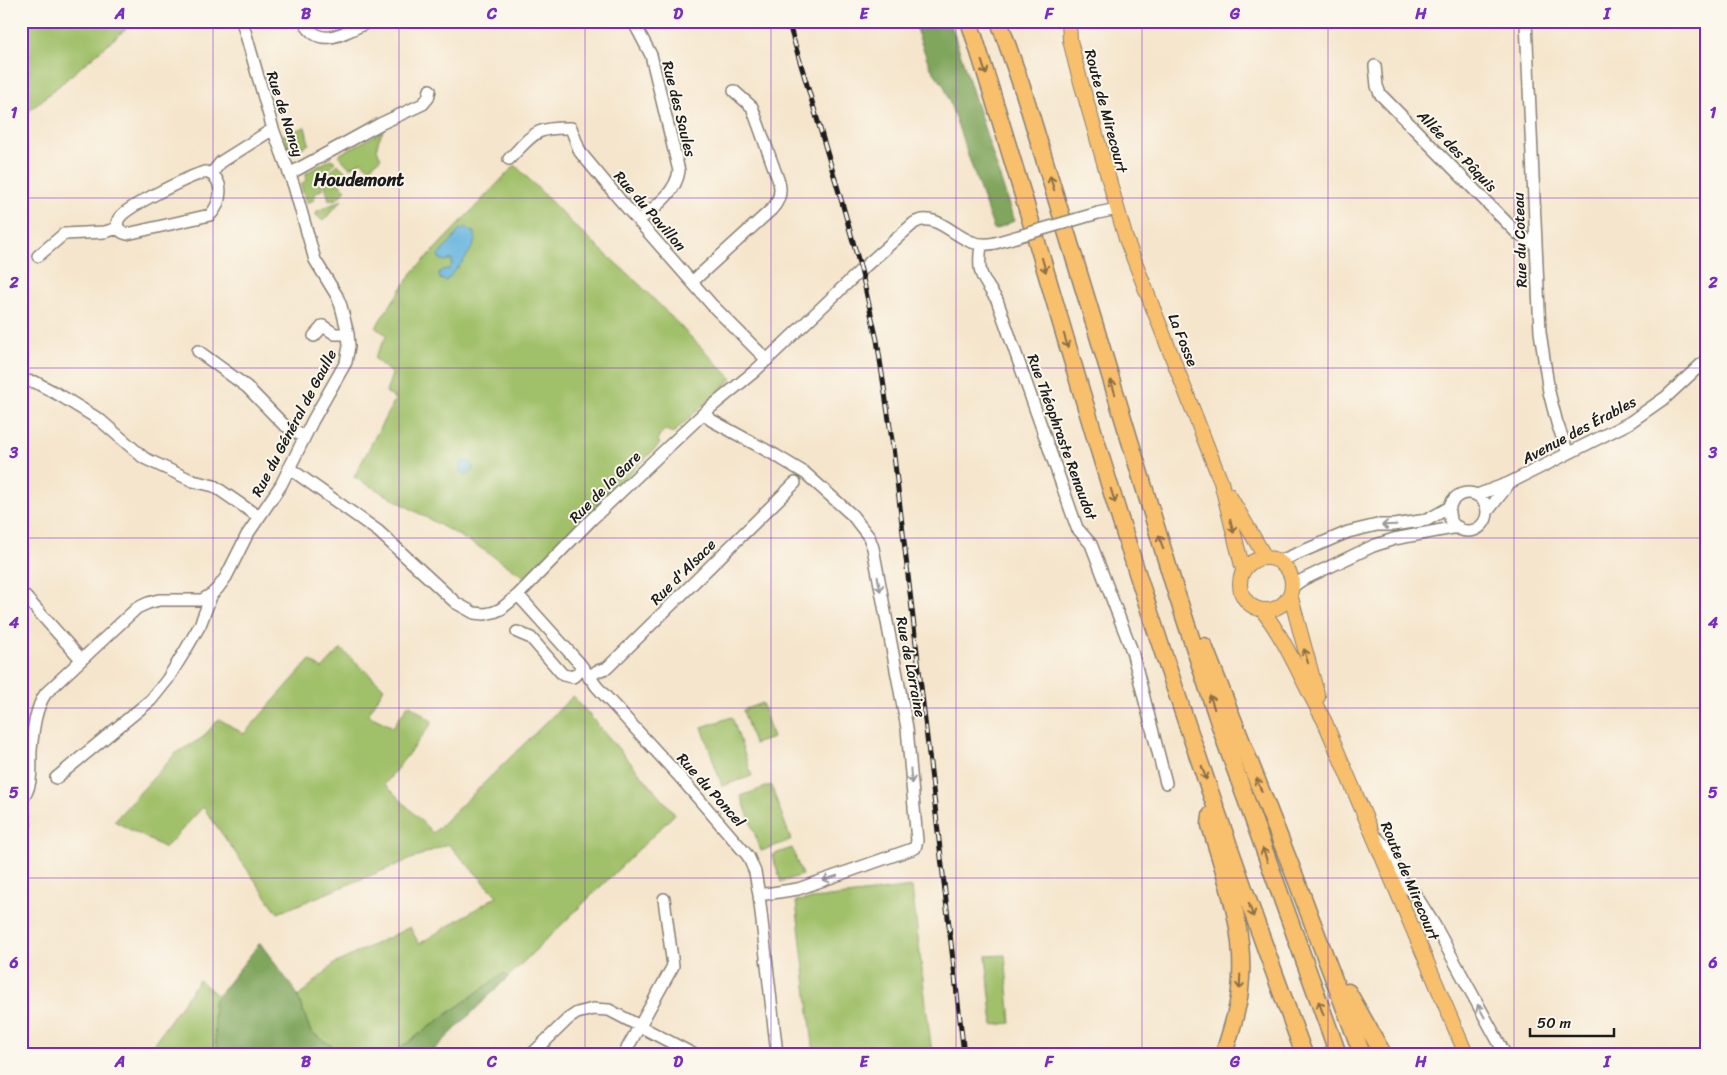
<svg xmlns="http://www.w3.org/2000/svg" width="1727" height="1075" font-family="Sriracha,sans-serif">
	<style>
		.green { fill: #a0c069; stroke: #5e6e42 }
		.forest { fill: #80a65d; stroke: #4e613c }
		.water { fill: #65b4df; stroke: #40687e }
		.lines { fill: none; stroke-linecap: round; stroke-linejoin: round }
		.minor-casing { stroke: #888074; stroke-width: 14 }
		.major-casing { stroke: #888074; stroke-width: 16 }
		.highway-casing { stroke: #888074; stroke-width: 19 }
		.minor { stroke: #fff; stroke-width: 11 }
		.major { stroke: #f8bf6c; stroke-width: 14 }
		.highway { stroke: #f8bf6c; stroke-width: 16 }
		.rail-casing { stroke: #1c1c1c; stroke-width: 5 }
		.rail { stroke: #fbf7ec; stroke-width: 3; stroke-dasharray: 9; stroke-linecap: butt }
		.minor-bridge-casing { stroke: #888074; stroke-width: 14; stroke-linecap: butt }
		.minor-bridge { stroke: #fff; stroke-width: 11 }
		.oneway { stroke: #8a6e44 }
		.oneway2 { stroke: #999 }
		.grid { fill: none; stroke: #7b2cbf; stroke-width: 1; stroke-opacity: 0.55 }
		.labels { text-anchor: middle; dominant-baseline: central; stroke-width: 4; stroke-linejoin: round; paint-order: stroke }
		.street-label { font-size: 15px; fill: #1c1c1c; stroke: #fbf7ec }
		.quarter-label { font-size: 18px; font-weight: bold; fill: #1c1c1c; stroke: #fbf7ec }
		.neatline { fill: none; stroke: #7b2cbf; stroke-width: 2 }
		.grid-label { font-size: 16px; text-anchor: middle; font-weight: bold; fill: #7b2cbf }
	</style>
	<rect width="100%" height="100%" fill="#fbf7ec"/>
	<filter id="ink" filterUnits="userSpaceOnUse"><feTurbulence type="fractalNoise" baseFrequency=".02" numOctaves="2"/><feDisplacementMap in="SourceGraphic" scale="10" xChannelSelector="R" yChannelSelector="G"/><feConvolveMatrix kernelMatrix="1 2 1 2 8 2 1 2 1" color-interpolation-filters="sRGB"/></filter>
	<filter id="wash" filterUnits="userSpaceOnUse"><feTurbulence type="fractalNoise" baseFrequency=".0096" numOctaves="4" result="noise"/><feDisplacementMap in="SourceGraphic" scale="20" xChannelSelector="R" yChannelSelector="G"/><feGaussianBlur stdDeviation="1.12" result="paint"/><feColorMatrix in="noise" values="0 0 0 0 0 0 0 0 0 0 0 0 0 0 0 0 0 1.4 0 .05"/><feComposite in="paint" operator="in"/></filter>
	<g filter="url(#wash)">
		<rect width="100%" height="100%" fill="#f5e5cc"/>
		<path class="green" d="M21,21H135L21,118Z
			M305,127L309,144L292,152L290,148L288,149L283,135Z
			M383,131C378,141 374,147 381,158L369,168L361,161L354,167L353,165L350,168L338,155Z
			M331,159L336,162C327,171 321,177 322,190L316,192L314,200L306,203L301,185L306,180V173Z
			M338,164L346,172L344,175L345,177L339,183L346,190L337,199L329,200C324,180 321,180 338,164Z
			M515,165L575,226L640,285L732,379L673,433L665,430L659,436L658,440L660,444L525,577L479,547L354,477L395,399L386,392L392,374L374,358L387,335L376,328L380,320L412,273Z
			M342,200L323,221L316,215L317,211Z
			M341,649L384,688L368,715L393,727L409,704L433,722L385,784L433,833L573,696L675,814L508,977L504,973L392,1054H344L311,1033L298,997L334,964L410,927L419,944L497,896L448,844L278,913L203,807L165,848L114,821L176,753L202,738L219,719L244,734L310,660L322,669Z
			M762,703L773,738L754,744L743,710Z
			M732,717L752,776L722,786L702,727Z
			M771,785L791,840L761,851L741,796Z
			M792,848L802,875L781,882L772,855Z
			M912,887L932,1054H814L796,901Z
			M1005,955L1011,1023L993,1025L986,956Z
			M199,980L218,996L213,1002L216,1045L225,1054H146Z"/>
		<path class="forest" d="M913,21H950L1014,221L994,230L944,86L930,67Z
			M260,943L296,992L311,1032L344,1054H225L216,1045L213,1002Z
			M504,973L508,977L430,1054H392Z"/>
		<path class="water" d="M466,227L468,230L475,233C479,247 454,271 446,281L440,279L439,273L442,270L449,269L452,264V259L445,261L440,259L438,255L452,241L459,230Z
			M459 468a7 7 0 1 1 14 0a7 7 0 1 1-14 0Z"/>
	</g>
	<g filter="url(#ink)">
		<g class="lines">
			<defs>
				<path id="minor" d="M304,21C319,52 347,31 370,21
					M633,21L651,55L679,171C676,193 655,207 638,221
					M1526,21L1540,332L1549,392L1557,423L1568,453
					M1375,66L1377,86L1380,94L1517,233L1528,241L1536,244
					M509,159C534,134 534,127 571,128L580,152L620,200L712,305L767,360
					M205,172C226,176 222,204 210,215L127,234C119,232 114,225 120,217C128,206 190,176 205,172Z
					M212,173L221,162L273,129
					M289,174L380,124L423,104L428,98L430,90
					M1098,213L1117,209
					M981,245C977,274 981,276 997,300L1077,528L1091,544L1132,651L1166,783
					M38,256L64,234L105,232L118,228
					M692,282L772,209C779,201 782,193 779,182L752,107L734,91
					M314,336L323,326L335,334H348
					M198,351L247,387L283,424L304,437
					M21,381L35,382L61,396L100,420L144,458L193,481L214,486L259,517
					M705,412L711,420L775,455L805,473L852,515L869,537L873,548L907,728L917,841L915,848L798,889L759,895
					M289,468L378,531L456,603L474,613L485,614L494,612L501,609L518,595L591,520L705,412L755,371L861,270L914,223C935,211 953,236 972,242C980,245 987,245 995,243
					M1449 512a19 19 0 1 1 38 0a19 19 0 1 1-38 0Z
					M1477,495L1509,483L1629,423L1666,397L1706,360
					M1487,512L1508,485
					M1280,561L1348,532L1377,525H1394L1427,520L1450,507
					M1292,587L1302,580L1373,546L1394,539L1458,527
					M21,592L81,659
					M518,595L580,664L597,687L678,775L748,856L755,872L759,895L777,1054
					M517,632L531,638L563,675L573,677L583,668
					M589,678L597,671L607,668L795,483
					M56,778L151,700L167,680L185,651L200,625L212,594
					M21,800C34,787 30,766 31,750C33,732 35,708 46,693L137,608L148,603L159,600H202L212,594L218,588L226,577L247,535L281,485L313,420L346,362L349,346L348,334L341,306L337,296L315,260L294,186L273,129L242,21
					M21,810C27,820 26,827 21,838
					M1376,837L1385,846L1403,883L1415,894L1435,926L1505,1054
					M532,1054L568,1019L577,1013L593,1009L609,1010L693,1054
					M624,1054L673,966L664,899"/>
				<path id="major" d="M1069,21L1070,40L1076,65L1126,239L1221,482L1243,570
					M1229,495L1265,557
					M1240 584a26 26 0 1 1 52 0a26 26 0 1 1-52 0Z
					M1290,594L1318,697
					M1262,610C1288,643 1303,684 1324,720L1466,1054"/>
				<path id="highway" d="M969,21C1023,187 1069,356 1121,522C1177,701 1239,878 1304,1054
					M999,21L1025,96L1175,589L1226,744L1338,1054
					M1204,646L1296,879L1362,1054
					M1211,815L1210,825C1226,879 1247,933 1240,990C1238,1012 1230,1033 1224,1054
					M1348,992L1383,1054"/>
			</defs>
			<use href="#minor" class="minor-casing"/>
			<use href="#major" class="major-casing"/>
			<use href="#highway" class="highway-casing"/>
			<use href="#minor" class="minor"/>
			<use href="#major" class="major"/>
			<use href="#highway" class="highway"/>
			<defs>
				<path id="rail" d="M788,21L843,206L861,270L877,340L893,447L964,1054"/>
			</defs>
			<use href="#rail" class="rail-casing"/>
			<use href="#rail" class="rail"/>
			<defs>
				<path id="minor-bridge" d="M995,243L1098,213"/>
			</defs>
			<use href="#minor-bridge" class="minor-bridge-casing"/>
			<use href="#minor-bridge" class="minor-bridge"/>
		</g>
		<defs><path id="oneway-shaft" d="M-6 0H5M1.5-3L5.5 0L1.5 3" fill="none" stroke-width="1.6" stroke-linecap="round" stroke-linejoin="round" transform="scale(1.25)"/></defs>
		<g class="oneway">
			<use href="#oneway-shaft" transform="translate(984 68) rotate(72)"/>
			<use href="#oneway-shaft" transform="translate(1052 183) rotate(-107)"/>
			<use href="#oneway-shaft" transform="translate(1044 265) rotate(74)"/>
			<use href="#oneway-shaft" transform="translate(1066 341) rotate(73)"/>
			<use href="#oneway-shaft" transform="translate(1113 387) rotate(-107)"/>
			<use href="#oneway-shaft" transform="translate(1113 496) rotate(73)"/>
			<use href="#oneway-shaft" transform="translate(1232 526) rotate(75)"/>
			<use href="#oneway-shaft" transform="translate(1161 542) rotate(-107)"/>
			<use href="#oneway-shaft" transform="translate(1306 656) rotate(-106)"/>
			<use href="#oneway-shaft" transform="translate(1212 702) rotate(-108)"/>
			<use href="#oneway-shaft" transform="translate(1204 773) rotate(71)"/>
			<use href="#oneway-shaft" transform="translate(1259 785) rotate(-111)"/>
			<use href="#oneway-shaft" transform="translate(1265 855) rotate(-109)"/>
			<use href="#oneway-shaft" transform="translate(1251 910) rotate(71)"/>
			<use href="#oneway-shaft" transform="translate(1240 982) rotate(92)"/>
			<use href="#oneway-shaft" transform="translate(1321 1008) rotate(-110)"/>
		</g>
		<g class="oneway2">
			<use href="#oneway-shaft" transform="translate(1389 525) rotate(178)"/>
			<use href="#oneway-shaft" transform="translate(879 584) rotate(79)"/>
			<use href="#oneway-shaft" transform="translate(911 776) rotate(85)"/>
			<use href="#oneway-shaft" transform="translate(830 878) rotate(162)"/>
			<use href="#oneway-shaft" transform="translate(1481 1011) rotate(-119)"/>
		</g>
	</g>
	<path class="grid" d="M213,21V1054M399,21V1054M585,21V1054M771,21V1054M956,21V1054M1142,21V1054M1328,21V1054M1514,21V1054M21,198H1706M21,368H1706M21,538H1706M21,708H1706M21,878H1706"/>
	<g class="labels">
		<g class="street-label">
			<text transform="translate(679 109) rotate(76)">Rue des Saules</text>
			<text transform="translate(1106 111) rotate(75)">Route de Mirecourt</text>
			<text transform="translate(285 114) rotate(72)">Rue de Nancy</text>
			<text transform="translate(1457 151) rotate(46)">Allée des Pâquis</text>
			<text transform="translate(650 211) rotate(49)">Rue du Pavillon</text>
			<text transform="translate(1520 240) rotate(-92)">Rue du Coteau</text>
			<text transform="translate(1183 340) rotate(68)">La Fosse</text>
			<text transform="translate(294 423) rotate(-62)">Rue du Général de Gaulle</text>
			<text transform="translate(1579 430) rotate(-28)">Avenue des Érables</text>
			<text transform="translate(1062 437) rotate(70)">Rue Théophraste Renaudot</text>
			<text transform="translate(605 487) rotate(-45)">Rue de la Gare</text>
			<text transform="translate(683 572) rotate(-45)">Rue d'Alsace</text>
			<text transform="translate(911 667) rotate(79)">Rue de Lorraine</text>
			<text transform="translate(711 790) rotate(48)">Rue du Poncel</text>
			<text transform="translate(1410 881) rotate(67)">Route de Mirecourt</text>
		</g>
		<g class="quarter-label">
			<text x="359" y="180">Houdemont</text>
		</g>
	</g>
	<rect width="1727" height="1075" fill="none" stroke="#fbf7ec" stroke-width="55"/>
	<path d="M1530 1028v8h84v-8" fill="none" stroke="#1c1c1c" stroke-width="2.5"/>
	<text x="1537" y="1028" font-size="15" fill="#1c1c1c" stroke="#fbf7ec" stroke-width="4" paint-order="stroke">50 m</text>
	<rect x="28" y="28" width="1672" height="1020" class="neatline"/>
	<g class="grid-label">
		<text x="120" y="19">A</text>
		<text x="306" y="19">B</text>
		<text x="492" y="19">C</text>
		<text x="678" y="19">D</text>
		<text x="864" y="19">E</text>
		<text x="1049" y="19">F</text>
		<text x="1235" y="19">G</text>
		<text x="1421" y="19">H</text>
		<text x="1607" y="19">I</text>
		<text x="14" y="118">1</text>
		<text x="1713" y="118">1</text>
		<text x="14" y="288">2</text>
		<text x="1713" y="288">2</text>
		<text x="14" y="458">3</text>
		<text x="1713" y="458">3</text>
		<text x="14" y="628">4</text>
		<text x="1713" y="628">4</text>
		<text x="14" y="798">5</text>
		<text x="1713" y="798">5</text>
		<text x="14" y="968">6</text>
		<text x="1713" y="968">6</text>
		<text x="120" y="1067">A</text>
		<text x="306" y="1067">B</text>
		<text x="492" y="1067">C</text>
		<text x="678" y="1067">D</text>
		<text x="864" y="1067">E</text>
		<text x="1049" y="1067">F</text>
		<text x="1235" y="1067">G</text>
		<text x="1421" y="1067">H</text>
		<text x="1607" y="1067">I</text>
	</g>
</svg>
